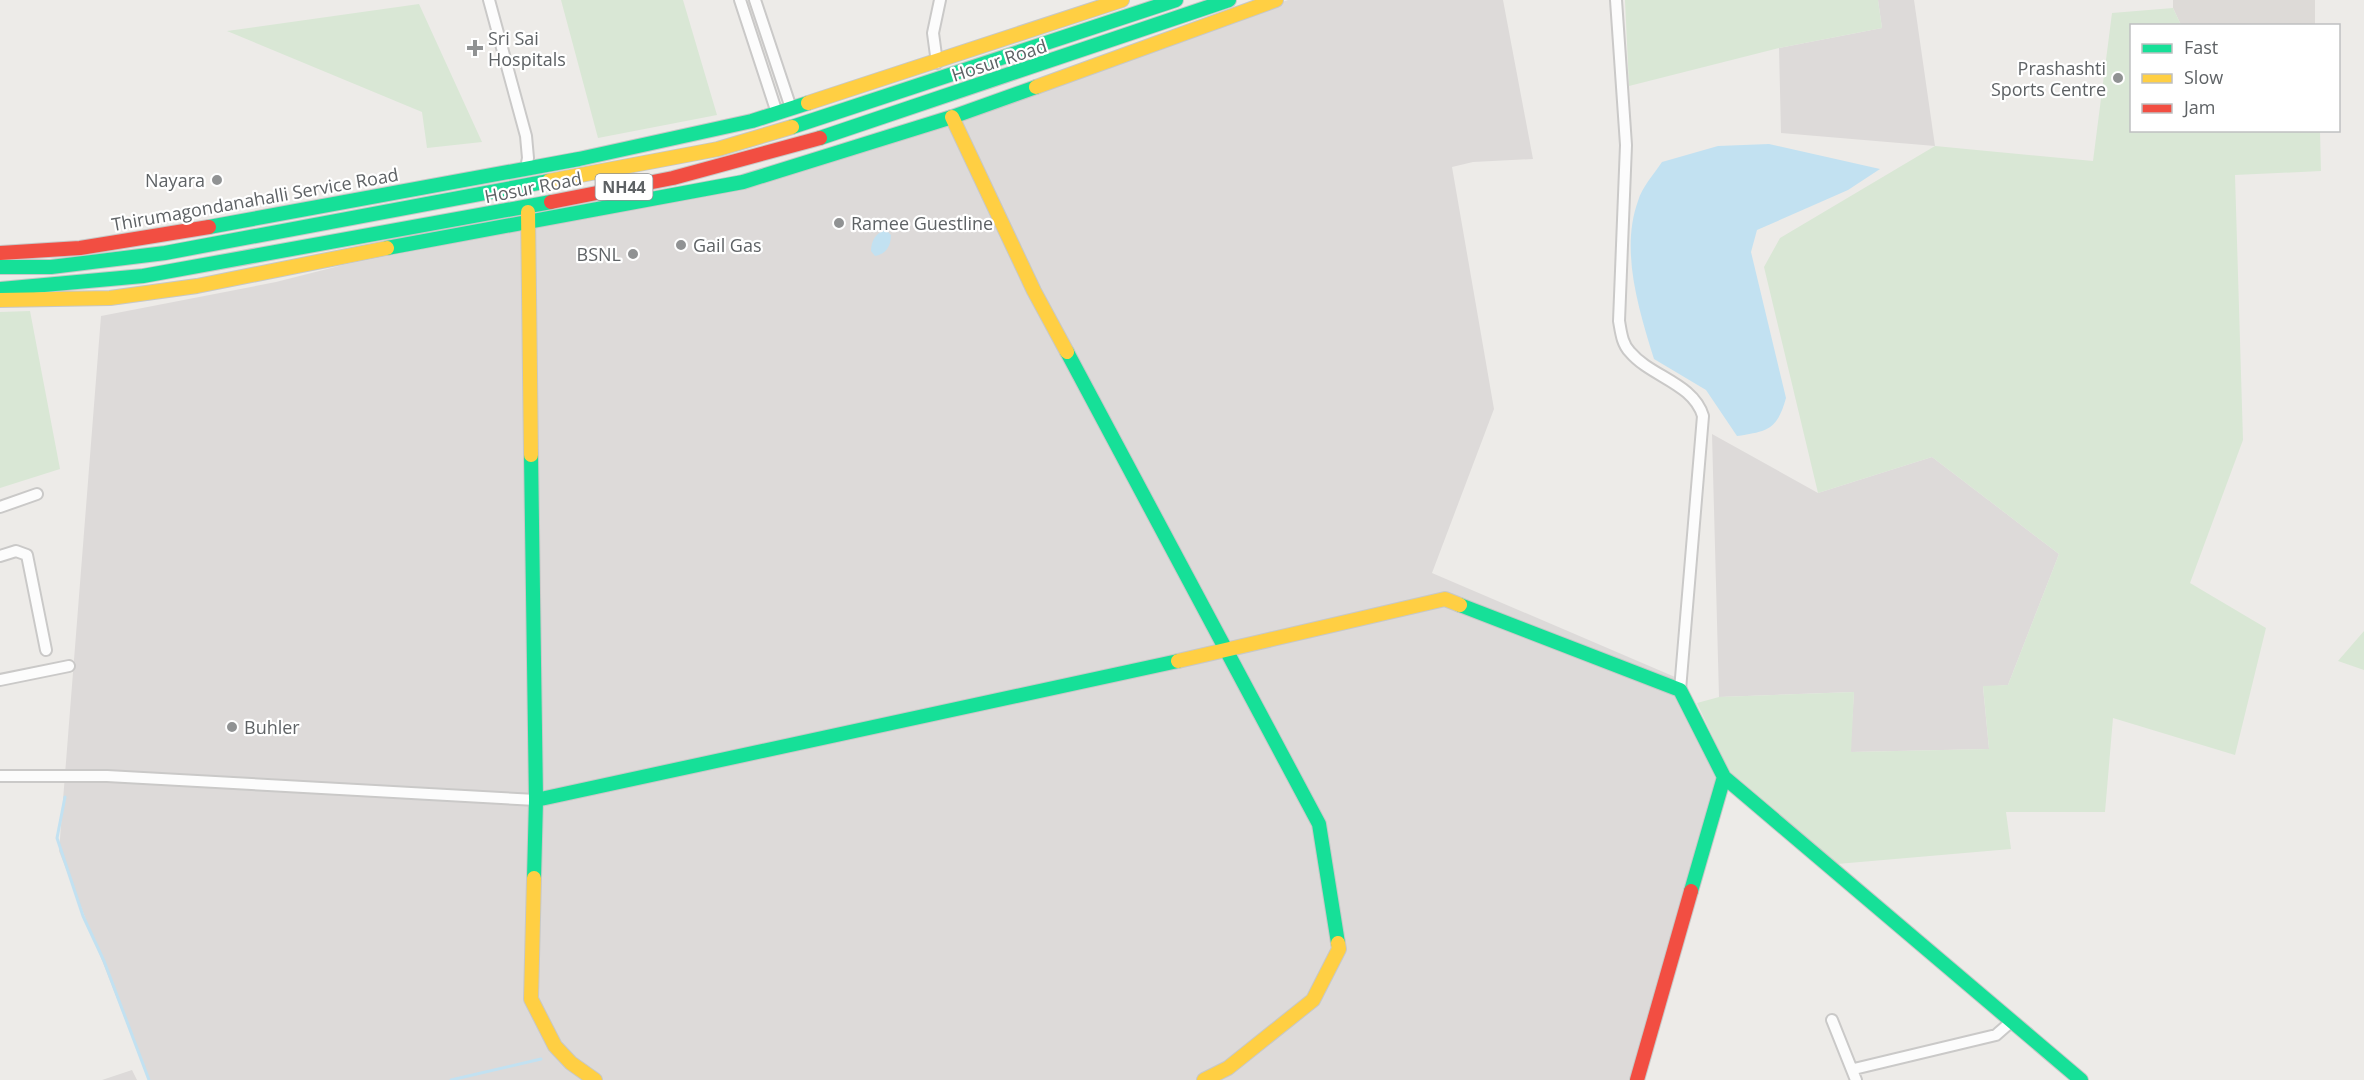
<svg xmlns="http://www.w3.org/2000/svg" width="2364" height="1080" font-family="'Open Sans',sans-serif">
	<style>
		.industrial { fill: #dddad9 }
		.education { fill: #dddad7 }
		.green { fill: #d9e7d5 }
		.water { fill: #c2e1f1 }
		.lines { fill: none; stroke-linecap: round; stroke-linejoin: round }
		.stream { stroke: #c2e1f1; stroke-width: 3 }
		.street-casing { stroke: #cac9c8; stroke-width: 14 }
		.fast-casing { stroke: #c7c8c7; stroke-width: 16 }
		.slow-casing { stroke: #c7c8c7; stroke-width: 16 }
		.jam-casing { stroke: #c7c8c7; stroke-width: 16 }
		.street { stroke: #fcfcfc; stroke-width: 10 }
		.fast { stroke: #16e098; stroke-width: 14 }
		.slow { stroke: #ffcf43; stroke-width: 14 }
		.jam { stroke: #f24e42; stroke-width: 14 }
		.poi-dot { fill: #909293; stroke: #fff; stroke-width: 2 }
		.labels { text-anchor: middle; dominant-baseline: central; stroke-width: 4.5; stroke-linejoin: round; paint-order: stroke }
		.shield { fill: #fff; stroke: #8e9193; stroke-width: 1.5 }
		.shield-label { font-size: 16px; font-weight: bold; fill: #5e6265 }
		.poi-label { font-size: 18px; fill: #5e6265; stroke: #fff; text-anchor: start }
		.street-label { font-size: 18px; fill: #5e6265; stroke: #fff }
	</style>
	<rect width="100%" height="100%" fill="#edebe8"/>
	<path class="industrial" d="M1288,0H1503L1533,159L1473,162L1452,167L1494,409L1432,573L1675,677L1721,780L1643,1080H149L59,851L101,316L276,282L343,265L745,184L948,120Z
		M1878,0H1914L1935,146L1781,133L1779,48L1882,28Z
		M1712,434L1818,493L1932,457L2059,554L2008,685L1983,687L1989,749L1850,752L1854,692L1719,697Z
		M132,1070L137,1080H102Z"/>
	<path class="education" d="M2173,0H2315V25H2181L2173,8Z"/>
	<path class="green" d="M561,0H683L717,115L598,138Z
		M1625,0H1878L1882,28L1779,48L1629,86Z
		M419,4L482,142L427,148L422,112L227,31Z
		M2173,8L2181,25L2132,26V130L2320,131L2321,171L2235,175L2243,440L2190,583L2266,628L2235,755L2113,718L2105,812H2006L2011,849L1837,864L1729,772L1697,703L1719,697L1854,692L1851,752L1989,749L1983,686L2008,685L2059,554L1932,457L1818,493L1764,267L1780,238L1935,146L2093,161L2112,13Z
		M30,311L60,469L0,488V312Z
		M2364,631V670L2338,661Z"/>
	<path class="water" d="M1769,144L1880,169L1848,190L1757,230L1751,252L1786,398C1777,430 1768,431 1737,436L1706,390L1654,359C1639,310 1620,251 1638,201C1642,187 1654,174 1662,162L1718,146Z
		M886,230L891,235C891,246 886,254 875,256L871,251C871,241 876,232 886,230Z"/>
	<g class="lines">
		<path class="stream" d="M65,797L57,838L83,916L104,961L149,1080
			M451,1080L541,1059"/>
		<defs>
			<path id="street" d="M489,0L526,136L528,158L526,168
				M740,0L777,113
				M755,0L791,108
				M1616,0L1626,145L1619,321C1621,332 1622,344 1630,352C1651,377 1693,383 1703,416L1680,690
				M937,63L933,33L940,0
				M0,507L37,494
				M0,556L16,551L27,555L46,650
				M0,680L69,666
				M0,776H107L536,800
				M1832,1020L1856,1080
				M1854,1069L1996,1035L2012,1021"/>
			<path id="fast" d="M792,127L1176,0
				M820,138L1229,0
				M209,227L579,159L752,121L808,103
				M387,248L743,182L952,117L1036,87
				M0,267H51L165,253L549,181
				M0,289L143,276L551,202
				M1067,352L1319,824L1338,943
				M531,455L536,800L534,878
				M1460,605L1680,690L1724,777L1691,891
				M1724,777L2081,1080
				M536,800L1178,661"/>
			<path id="slow" d="M1036,87L1276,0
				M808,103L1122,0
				M952,117L1034,291L1067,352
				M549,181L718,149L792,127
				M528,212L531,455
				M0,300L110,298L197,286L387,248
				M1178,661L1445,599L1460,605
				M534,878L531,999L555,1046L571,1063L595,1080
				M1204,1080L1228,1068L1313,1000L1339,949L1338,943"/>
			<path id="jam" d="M551,202L673,178L820,138
				M0,253L80,248L209,227
				M1637,1080L1691,891"/>
		</defs>
		<use href="#street" class="street-casing"/>
		<use href="#fast" class="fast-casing"/>
		<use href="#slow" class="slow-casing"/>
		<use href="#jam" class="jam-casing"/>
		<use href="#street" class="street"/>
		<use href="#fast" class="fast"/>
		<use href="#slow" class="slow"/>
		<use href="#jam" class="jam"/>
	</g>
	<g class="poi-dot">
		<path d="M472 39h6v6h6v6h-6v6h-6v-6h-6v-6h6z"/>
		<circle cx="2118" cy="78" r="6"/>
		<circle cx="217" cy="180" r="6"/>
		<circle cx="839" cy="223" r="6"/>
		<circle cx="681" cy="245" r="6"/>
		<circle cx="633" cy="254" r="6"/>
		<circle cx="232" cy="727" r="6"/>
	</g>
	<g class="labels">
		<rect class="shield" x="595.5" y="174" width="57" height="26" rx="4.5"/>
		<g class="shield-label">
			<text x="624" y="187">NH44</text>
		</g>
		<g class="poi-label">
			<text x="488" y="38">Sri Sai<tspan x="488" dy="21">Hospitals</tspan></text>
			<text x="2106" y="68" text-anchor="end">Prashashti<tspan x="2106" dy="21">Sports Centre</tspan></text>
			<text x="205" y="180" text-anchor="end">Nayara</text>
			<text x="851" y="223">Ramee Guestline</text>
			<text x="693" y="245">Gail Gas</text>
			<text x="621" y="254" text-anchor="end">BSNL</text>
			<text x="244" y="727">Buhler</text>
		</g>
		<g class="street-label">
			<text transform="translate(999 60) rotate(-18)">Hosur Road</text>
			<text transform="translate(533 187) rotate(-11)">Hosur Road</text>
			<text transform="translate(255 199) rotate(-10)">Thirumagondanahalli Service Road</text>
		</g>
	</g>
	<rect x="2130" y="24" width="210" height="108" fill="#ffffff" stroke="#bfc0c1" stroke-width="1.5"/>
	<rect x="2142" y="44" width="30" height="9" fill="#16e098" stroke="#bfc0c1" stroke-width="1.5"/>
	<text x="2184" y="54" font-size="18" fill="#5e6265">Fast</text>
	<rect x="2142" y="74" width="30" height="9" fill="#ffcf43" stroke="#bfc0c1" stroke-width="1.5"/>
	<text x="2184" y="84" font-size="18" fill="#5e6265">Slow</text>
	<rect x="2142" y="104" width="30" height="9" fill="#f24e42" stroke="#bfc0c1" stroke-width="1.5"/>
	<text x="2184" y="114" font-size="18" fill="#5e6265">Jam</text>
</svg>
